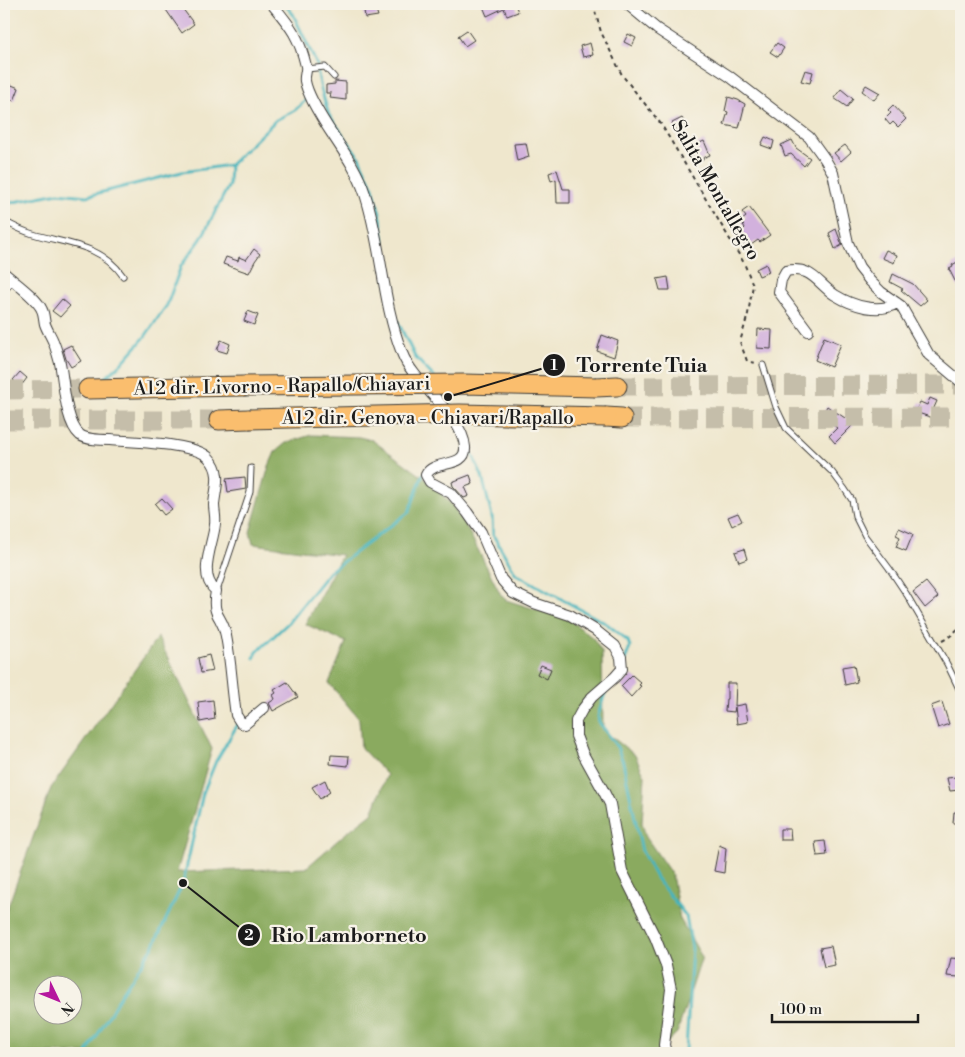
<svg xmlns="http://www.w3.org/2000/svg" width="965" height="1057" font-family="'Libre Bodoni',serif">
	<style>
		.forest { fill: #8aaa5e; stroke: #53633d; fill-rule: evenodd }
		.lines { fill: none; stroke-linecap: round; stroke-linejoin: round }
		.stream { stroke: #46b5bd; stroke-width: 3 }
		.building { fill: #d2b1dd }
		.highway-tunnel { stroke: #c5beaa; stroke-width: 19; stroke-dasharray: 19 9; stroke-linecap: butt }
		.lane-casing { stroke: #3c3a37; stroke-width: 7 }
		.street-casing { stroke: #3c3a37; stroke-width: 12 }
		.highway-casing { stroke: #3c3a37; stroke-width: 21 }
		.path { stroke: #3c3a37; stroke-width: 2; stroke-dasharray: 4 4; stroke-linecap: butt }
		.lane { stroke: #fff; stroke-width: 5 }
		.street { stroke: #fff; stroke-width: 10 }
		.highway { stroke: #fabe6e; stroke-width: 19 }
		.highway-bridge-casing { stroke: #3c3a37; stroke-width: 21; stroke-linecap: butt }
		.highway-bridge { stroke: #fabe6e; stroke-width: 19 }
		.labels { text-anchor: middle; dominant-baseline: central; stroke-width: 4.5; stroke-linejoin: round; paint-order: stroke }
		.street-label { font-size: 19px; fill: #1c1c1c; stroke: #f7f3e8 }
		.leader { fill: none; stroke: #1c1c1c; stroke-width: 2 }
		.callout-dot { fill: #1c1c1c; stroke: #f7f3e8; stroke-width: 2 }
		.mark-label { font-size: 15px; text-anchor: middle; font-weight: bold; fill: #fff }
		.callout-label { font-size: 20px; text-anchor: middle; font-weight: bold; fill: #1c1c1c; stroke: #f7f3e8; stroke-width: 4.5; stroke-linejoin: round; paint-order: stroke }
	</style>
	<rect width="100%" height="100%" fill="#f7f3e8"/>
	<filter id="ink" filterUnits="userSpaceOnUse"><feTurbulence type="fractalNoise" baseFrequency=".02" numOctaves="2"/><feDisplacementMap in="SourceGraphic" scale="10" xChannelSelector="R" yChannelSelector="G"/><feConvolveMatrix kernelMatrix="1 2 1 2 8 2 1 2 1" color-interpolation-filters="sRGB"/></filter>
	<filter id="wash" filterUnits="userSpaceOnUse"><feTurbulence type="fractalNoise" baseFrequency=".0096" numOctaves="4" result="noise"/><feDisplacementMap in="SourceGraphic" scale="20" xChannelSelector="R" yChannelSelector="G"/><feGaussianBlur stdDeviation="1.12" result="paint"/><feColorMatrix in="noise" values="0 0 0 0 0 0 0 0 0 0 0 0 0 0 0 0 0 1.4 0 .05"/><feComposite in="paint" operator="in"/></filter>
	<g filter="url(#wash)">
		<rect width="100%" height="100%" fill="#efe7cd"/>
		<path class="forest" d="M311,435L359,437L372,440L430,482L452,505L466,526L501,595L506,600L570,620L593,638L602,652L603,730L635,755L645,776L642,823L646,837L672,875L680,919L702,957L677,1033L664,1045L663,1053H4V917L51,788L158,637L212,749L177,872L306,868L346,833L372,813L387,775L361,748L359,719L329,683L346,642L305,624L342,555L253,544L250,532L269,466L275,452L286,443ZM42,984H72V1014H42Z"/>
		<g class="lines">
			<path class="stream" d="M284,4L293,14L317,65
				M317,69L321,89L329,115L359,157L373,188L381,218L386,268
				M4,204L58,193L87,196L182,172L230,165L276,120L295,110L308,98
				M396,318L415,357L434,377
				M104,379L121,364L144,338L167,305L181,266L201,239L229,185L230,165
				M446,391L453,409
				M469,447L482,476L492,517L493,535L516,574L607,624L628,641L630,647L625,660
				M254,658L257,652L288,623L329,572L409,512L423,474
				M606,689L598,716L599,722L617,747L623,762L642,851L656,878L686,916L692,948L686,1050L687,1053
				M87,1053L119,998L154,945L183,883L203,793L216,761L238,724
				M679,1053L686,1050"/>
		</g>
		<g id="blocks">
			<path class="building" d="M162,4H179L194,24L182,33Z
				M366,4H374L378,16L365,18L364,10L367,9Z
				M482,4H515L518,12L507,16L504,8L487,16Z
				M467,30L474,40L465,46L458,36Z
				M628,34L636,38L632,46L624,42Z
				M590,43L593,55L583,57L580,46Z
				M777,43L784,48L778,57L770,52Z
				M805,70L813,72L810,83L801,81Z
				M335,81L346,82V100L330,98L331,93H326V85L335,84Z
				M4,82L19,88L14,101L4,96Z
				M866,85L880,93L874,100L862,91Z
				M841,89L853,99L847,107L834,98Z
				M728,97L738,100L745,104L739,128L724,125L728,112L725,111Z
				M893,105L906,119L898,127L893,122L890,125L885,119L891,113L888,110Z
				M682,118L686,125L676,131L672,123Z
				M765,137L774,141L772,149L761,145Z
				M792,140L796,148L810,158L804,166L791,154L785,156L781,145Z
				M704,141L710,155L703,158V160L695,163L689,148Z
				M526,143L529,157L517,161L514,144Z
				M845,145L851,152L841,161L834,153Z
				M557,170L563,189H570V203H557L556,179L551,181L549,173Z
				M749,207L770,235L760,242L758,240L747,248L738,235L745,228L741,221L746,217L742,212Z
				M836,229L842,245L835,249L829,233Z
				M254,249L260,254L255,261L249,273L223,264L226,257L238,261L239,257L246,260Z
				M886,250L897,255L894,263L882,258Z
				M961,260V293L949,269L953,267L952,265Z
				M766,264L769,272L759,276L756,269Z
				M893,274L913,284L927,300L920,306L901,290L903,289L890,282Z
				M668,277L670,290H660L657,279Z
				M62,299L70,306L60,317L52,311Z
				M248,311L258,315L254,325L244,321Z
				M758,329L772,330L771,349L757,348Z
				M602,335L618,341L614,357L597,351Z
				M824,337L841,344L831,367L815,360Z
				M221,340L230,344L227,353L217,350Z
				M71,345L81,361L71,367L66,359L63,349Z
				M20,372L27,378L21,386L13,380Z
				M930,398L937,401L930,417L915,412L920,402L927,405Z
				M827,406L854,424L835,443L829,436L837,428L824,418L826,415L823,413Z
				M470,475L473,484L465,487L469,496L464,498L453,486L452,482Z
				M245,477L246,489L228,492L226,479Z
				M162,498L172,509L164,515L155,504Z
				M738,513L742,521L732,526L728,517Z
				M899,528L913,534L906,551L896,547L900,537L896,535Z
				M744,549L747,559L739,562L735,552Z
				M926,582L938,597L925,608L913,592Z
				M209,655L213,671L201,673L198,658Z
				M541,665L551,669L547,679L537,674Z
				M854,665L857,682L845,685L842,667Z
				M632,675L641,683L639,685L641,686L631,697L621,686Z
				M287,682L298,697L273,711L269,703L275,699L273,695L276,693L274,690Z
				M727,683H736L735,706L745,704L748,722L737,724L735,707L734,712L725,711L726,699H727Z
				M213,700L215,719L200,722L198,702Z
				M942,702L949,724L938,728L931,706Z
				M331,755L349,756L348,766L330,764Z
				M957,777L959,790L950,791L947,778Z
				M325,780L330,792L320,799L312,787Z
				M954,812L961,813V823H953Z
				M780,829H790L791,840H780Z
				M825,841L827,855L817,856L815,842Z
				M719,845L726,848L724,873L714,871Z
				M831,946L835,965L824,967L820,948Z
				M951,958L961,959L959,977L947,976Z"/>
		</g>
	</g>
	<g filter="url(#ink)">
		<use href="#blocks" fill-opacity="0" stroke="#3c3a37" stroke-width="1"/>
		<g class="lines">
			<path class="highway-tunnel" d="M617,386L961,385
				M4,390L88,389
				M622,418L961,417
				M4,420H219"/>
			<defs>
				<path id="lane" d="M307,69L325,67L334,77
					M4,221C13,226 23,231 33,234C66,244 101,244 123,276
					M763,365L776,407L786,428L832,472L844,488L852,500L855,516L865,536L889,568L907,595L947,664L961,693
					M217,591L250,492L251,468"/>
				<path id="street" d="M272,4C291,27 299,36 306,66C307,71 304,76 305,81C306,87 310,96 313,102C329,134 354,160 365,194C382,246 382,302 402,353C414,385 462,414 465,447C467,469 433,459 426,475L430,482L451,493L467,512L481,532L501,579L513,593L534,603L570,615L595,630L615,646L621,657L622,669L615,677L592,697L582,710L576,721V736L583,754L603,790L610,804L622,871L655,937L666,965L671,989L664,1045L666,1053
					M627,4L657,29L729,76L809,137L825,159L833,173L848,243L859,267L870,281L881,292L901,306L929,355L961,382
					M4,273C14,282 37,298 42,310C44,314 44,320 45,324C47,330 51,336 53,341C56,348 58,356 60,363C64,382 65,422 80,435C87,440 101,440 110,440C130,442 197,443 209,458C223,473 215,489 214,505C214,511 216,517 215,524C213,545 197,575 216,591C211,618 223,615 226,636C231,662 232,689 236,715L241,723L245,724L264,708
					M4,287L11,279
					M808,331L779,292L781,280L786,271C811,265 818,284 835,295C853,306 879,314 897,303"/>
				<path id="highway" d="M596,387L617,386
					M88,389L244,386
					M606,417L622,418
					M219,420L249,419"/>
			</defs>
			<use href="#lane" class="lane-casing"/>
			<use href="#street" class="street-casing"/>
			<use href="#highway" class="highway-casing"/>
			<path class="path" d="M593,4L601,32L622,75L661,124L744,263L753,285L748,314L740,342L747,361L756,363
				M942,641L948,638L961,626"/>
			<use href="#lane" class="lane"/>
			<use href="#street" class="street"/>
			<use href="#highway" class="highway"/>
			<defs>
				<path id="highway-bridge" d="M244,386L464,384L596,387
					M249,419L460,414L606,417"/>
			</defs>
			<use href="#highway-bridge" class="highway-bridge-casing"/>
			<use href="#highway-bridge" class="highway-bridge"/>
		</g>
	</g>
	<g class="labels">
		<g class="street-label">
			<text transform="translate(716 190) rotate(60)">Salita Montallegro</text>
			<text transform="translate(282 386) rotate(-1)">A12 dir. Livorno - Rapallo/Chiavari</text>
			<text x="428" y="418">A12 dir. Genova - Chiavari/Rapallo</text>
		</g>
	</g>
	<path class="leader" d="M448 397L554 365M183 883L249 935"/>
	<g class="callout-dot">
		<circle cx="448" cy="397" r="5"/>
		<circle cx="183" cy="883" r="5"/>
		<circle cx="554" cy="365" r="12"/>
		<circle cx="249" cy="935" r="12"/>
	</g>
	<g class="mark-label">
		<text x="554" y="370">1</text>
		<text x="249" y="940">2</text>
	</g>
	<g class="callout-label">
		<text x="642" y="372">Torrente Tuia</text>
		<text x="349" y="942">Rio Lamborneto</text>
	</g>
	<rect width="965" height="1057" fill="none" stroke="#f7f3e8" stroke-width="20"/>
	<g transform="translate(58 1000) rotate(133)"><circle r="24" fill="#f7f3e8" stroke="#9f9d96"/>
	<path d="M0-4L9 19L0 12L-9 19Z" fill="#b5179e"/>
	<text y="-8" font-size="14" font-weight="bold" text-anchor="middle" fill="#1c1c1c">N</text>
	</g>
	<path d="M772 1014v8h146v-8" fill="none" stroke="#1c1c1c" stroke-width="2.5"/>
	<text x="780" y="1014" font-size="15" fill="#1c1c1c" stroke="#f7f3e8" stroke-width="4" paint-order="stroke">100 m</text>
</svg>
